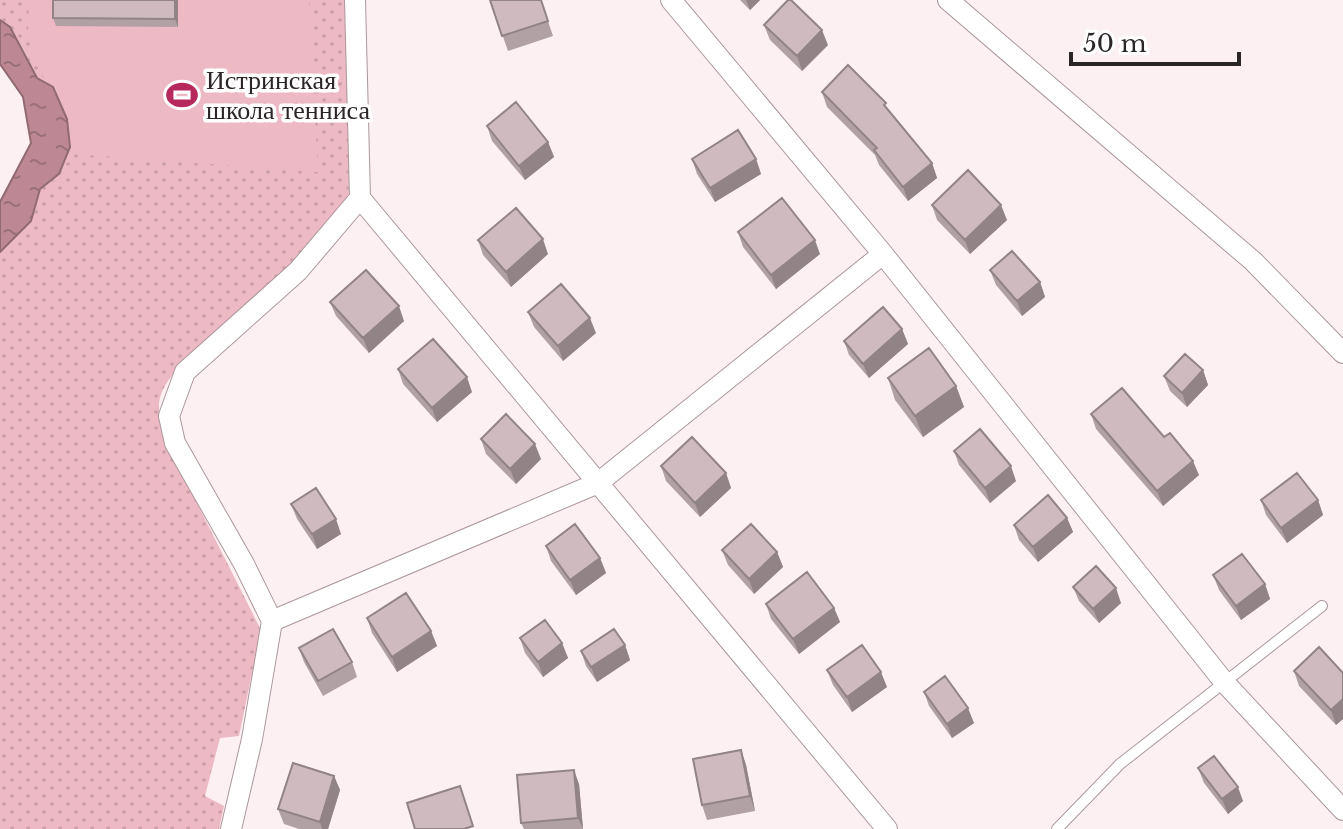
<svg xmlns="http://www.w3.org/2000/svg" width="1343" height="829" font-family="'Libre Baskerville',serif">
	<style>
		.grass { fill: url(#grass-dots) }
		.garden { fill: #edb9c4 }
		.water { fill: url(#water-ripples); stroke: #926a72; stroke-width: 2 }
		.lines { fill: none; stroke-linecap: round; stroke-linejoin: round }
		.lane-casing { stroke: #ab979b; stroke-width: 12 }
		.street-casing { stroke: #ab979b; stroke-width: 22 }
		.lane { stroke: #fff; stroke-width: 10 }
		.street { stroke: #fff; stroke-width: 20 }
		.wall { fill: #b2a1a4 }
		.shaded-wall { fill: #918386 }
		.building { fill: #cfbbbf; stroke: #918386; stroke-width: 2 }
		.labels { text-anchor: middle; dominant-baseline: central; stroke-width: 7; stroke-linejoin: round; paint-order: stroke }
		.poi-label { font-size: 26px; fill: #2c2526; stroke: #fff; text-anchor: start }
	</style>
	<defs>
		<pattern id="grass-dots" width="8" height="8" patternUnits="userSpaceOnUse" patternTransform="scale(2)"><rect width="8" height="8" fill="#edb9c4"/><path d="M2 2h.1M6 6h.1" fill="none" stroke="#cb9fa8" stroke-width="1.8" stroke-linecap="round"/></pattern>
		<pattern id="water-ripples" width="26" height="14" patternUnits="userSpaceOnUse" patternTransform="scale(2)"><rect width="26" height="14" fill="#bd8893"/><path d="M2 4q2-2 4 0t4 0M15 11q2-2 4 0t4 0" fill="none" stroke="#9a6f78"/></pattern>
	</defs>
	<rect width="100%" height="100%" fill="#fdf0f3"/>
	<path class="grass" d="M0,0H347L349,201L344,218L181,364C155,396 155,402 166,442L261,630L239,736L220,738L205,796L224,806L219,829H0V252L31,221L40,188L59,174C49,129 37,49 0,20Z"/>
	<path class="garden" d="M29,0H309L318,172L74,154L28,37Z"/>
	<path class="water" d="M0,20L10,27L37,78L53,87L67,119L70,147L59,174L40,189L31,221L0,252V202L31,143L23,97L0,64Z"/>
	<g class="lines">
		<defs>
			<path id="lane" d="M1057,829L1120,764L1322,606"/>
			<path id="street" d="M671,0L883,254L1225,683L1343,810
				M948,0L1253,261L1343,353
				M360,198L887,829
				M272,621L598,483L883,254
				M231,829L252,739L272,621L244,564L175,443L169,416L185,372L298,271L360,198L355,0"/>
		</defs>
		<use href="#lane" class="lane-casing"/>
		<use href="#street" class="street-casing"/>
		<use href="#lane" class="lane"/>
		<use href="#street" class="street"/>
	</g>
	<path class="wall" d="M53,0H178V27L56,26L53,18Z
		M490,0H541L553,36L508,51Z
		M740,0H760L750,10Z
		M764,25L828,45L802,71L770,40Z
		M822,92L888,110L932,163L937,178L908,201L879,165L875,155L827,107Z
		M487,126L548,142L554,157L525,180L492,141Z
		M692,159H756L761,174L715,202L697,174Z
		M932,205L1007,220L970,254L937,220Z
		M738,232L820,254L776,289L743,247Z
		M478,240L548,254L511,287L483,255Z
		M990,270L1040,282L1045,297L1022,316L996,285Z
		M330,302L404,321L369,353L336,316Z
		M528,312L596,333L563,361L534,327Z
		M902,329L908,344L869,378L849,355L844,341Z
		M398,369L472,392L437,422L403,384Z
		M1203,370L1208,385L1187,407L1170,391L1164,376Z
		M888,378L956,386L964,407L923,437L895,400Z
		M1091,414L1164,437L1199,475L1163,506L1096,429Z
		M481,439L541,459L516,484L486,454Z
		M954,451L1016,481L990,503L959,465Z
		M661,466L726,473L731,488L700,517L666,481Z
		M1261,500H1318L1323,515L1287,543L1266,515Z
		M291,504L341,534L317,549L297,519Z
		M1067,518L1073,532L1038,562L1019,540L1014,525Z
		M546,546L600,558L606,573L576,595L551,561Z
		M722,550L777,552L783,567L754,594L728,565Z
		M1213,575L1265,584L1270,599L1241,620L1219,590Z
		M1073,587L1121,603L1099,623L1079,601Z
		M766,604L834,608L840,622L799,654L771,619Z
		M367,618L431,631L437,646L397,672L372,633Z
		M520,638L562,643L568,658L543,677L525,653Z
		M625,645L630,660L597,682L586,666L581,651Z
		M299,648L352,662L357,677L323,696L304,662Z
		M827,670L887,687L852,712L833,685Z
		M1294,671L1343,673V719L1336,725L1299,686Z
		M924,692L974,723L952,738L929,706Z
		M741,750L746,765L755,811L707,820L702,805Z
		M1198,768L1243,801L1228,814L1204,783Z
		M334,776L340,790L328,829H299L284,824L278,809Z
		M579,784L583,829H524L521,823Z"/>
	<path class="shaded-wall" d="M175,0H178V27L175,19Z
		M746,0H760L750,10Z
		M822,30L828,45L802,71L797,56Z
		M548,142L554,157L525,180L519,166Z
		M756,159L761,174L715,202L710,188Z
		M932,163L937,178L908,201L903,187Z
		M1001,205L1007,220L970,254L965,240Z
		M543,239L548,254L511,287L506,272Z
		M815,240L820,254L776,289L771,275Z
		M1040,282L1045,297L1022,316L1017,301Z
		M399,306L404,321L369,353L363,338Z
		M590,318L596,333L563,361L558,346Z
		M902,329L908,344L869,378L863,364Z
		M1203,370L1208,385L1187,407L1182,393Z
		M467,377L472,392L437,422L432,408Z
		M956,386L964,407L923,437L915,416Z
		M535,444L541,459L516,484L510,469Z
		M1193,461L1199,475L1163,506L1157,491Z
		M1011,466L1016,481L990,503L985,488Z
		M726,473L731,488L700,517L695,503Z
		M1318,500L1323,515L1287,543L1281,528Z
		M1067,518L1073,532L1038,562L1033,547Z
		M336,519L341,534L317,549L312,534Z
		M777,552L783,567L754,594L749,579Z
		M600,558L606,573L576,595L570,580Z
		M1265,584L1270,599L1241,620L1236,606Z
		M1116,588L1121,603L1099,623L1093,609Z
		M834,608L840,622L799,654L793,639Z
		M431,631L437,646L397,672L392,657Z
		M562,643L568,658L543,677L538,662Z
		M625,645L630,660L597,682L591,667Z
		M881,672L887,687L852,712L847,697Z
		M1343,699V719L1336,725L1331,710Z
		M968,708L974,723L952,738L947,724Z
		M741,750L746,765L755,811L750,796Z
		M574,770L579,784L583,829L578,818Z
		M334,776L340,790L328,829H322L320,822Z
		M1238,787L1243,801L1228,814L1222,799Z"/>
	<path class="building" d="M53,0H175V19L53,18Z
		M490,0H541L548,21L502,36Z
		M788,0H791L822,30L797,56L764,25Z
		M848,65L886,103L884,105L932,163L903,187L874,150L877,148L822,92Z
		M516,102L548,142L519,166L487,126Z
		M738,130L756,159L710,188L692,159Z
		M968,170L1001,205L965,240L932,205Z
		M782,198L815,240L771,275L738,232Z
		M516,208L543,239L506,272L478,240Z
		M1012,251L1040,282L1017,301L990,270Z
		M366,270L399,306L363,338L330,302Z
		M561,284L590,318L558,346L528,312Z
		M883,307L902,329L863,364L844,341Z
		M433,339L467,377L432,408L398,369Z
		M929,348L956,386L915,416L888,378Z
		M1185,354L1203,370L1182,393L1164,376Z
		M1122,388L1164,437L1170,433L1193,461L1157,491L1091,414Z
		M506,414L535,444L510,469L481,439Z
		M980,429L1011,466L985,488L954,451Z
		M692,437L726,473L695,503L661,466Z
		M1297,473L1318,500L1281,528L1261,500Z
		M316,488L336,519L312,534L291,504Z
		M1048,495L1067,518L1033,547L1014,525Z
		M575,524L600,558L570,580L546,546Z
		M751,524L777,552L749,579L722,550Z
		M1242,554L1265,584L1236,606L1213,575Z
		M1096,566L1116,588L1093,609L1073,587Z
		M807,572L834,608L793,639L766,604Z
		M406,593L431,631L392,657L367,618Z
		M545,620L562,643L538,662L520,638Z
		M333,629L352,662L318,681L299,648Z
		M614,629L625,645L591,667L581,651Z
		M862,645L881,672L847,697L827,670Z
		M1319,647L1343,673V699L1331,710L1294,671Z
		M945,676L968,708L947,724L924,692Z
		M741,750L750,796L702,805L693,759Z
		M1214,756L1238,787L1222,799L1198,768Z
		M293,763L334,776L320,822L278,809Z
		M574,770L578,818L521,823L517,775Z
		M460,786L473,826L464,829H415L407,803Z"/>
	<defs>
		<symbol id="stadium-bare" viewBox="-9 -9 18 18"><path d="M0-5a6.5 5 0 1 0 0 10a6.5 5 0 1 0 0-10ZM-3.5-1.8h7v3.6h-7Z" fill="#b7295d" stroke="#fff" stroke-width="2.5" paint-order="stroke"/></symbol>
	</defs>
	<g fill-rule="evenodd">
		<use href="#stadium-bare" x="160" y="73" width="44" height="44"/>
	</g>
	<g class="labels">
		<g class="poi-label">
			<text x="206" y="80">Истринская<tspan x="206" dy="30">школа тенниса</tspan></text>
		</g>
	</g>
	<path d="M1071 52v12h168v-12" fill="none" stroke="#2c2526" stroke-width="4"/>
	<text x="1083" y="52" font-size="24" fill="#2c2526" stroke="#ffffff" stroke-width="6" paint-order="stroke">50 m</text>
</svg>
